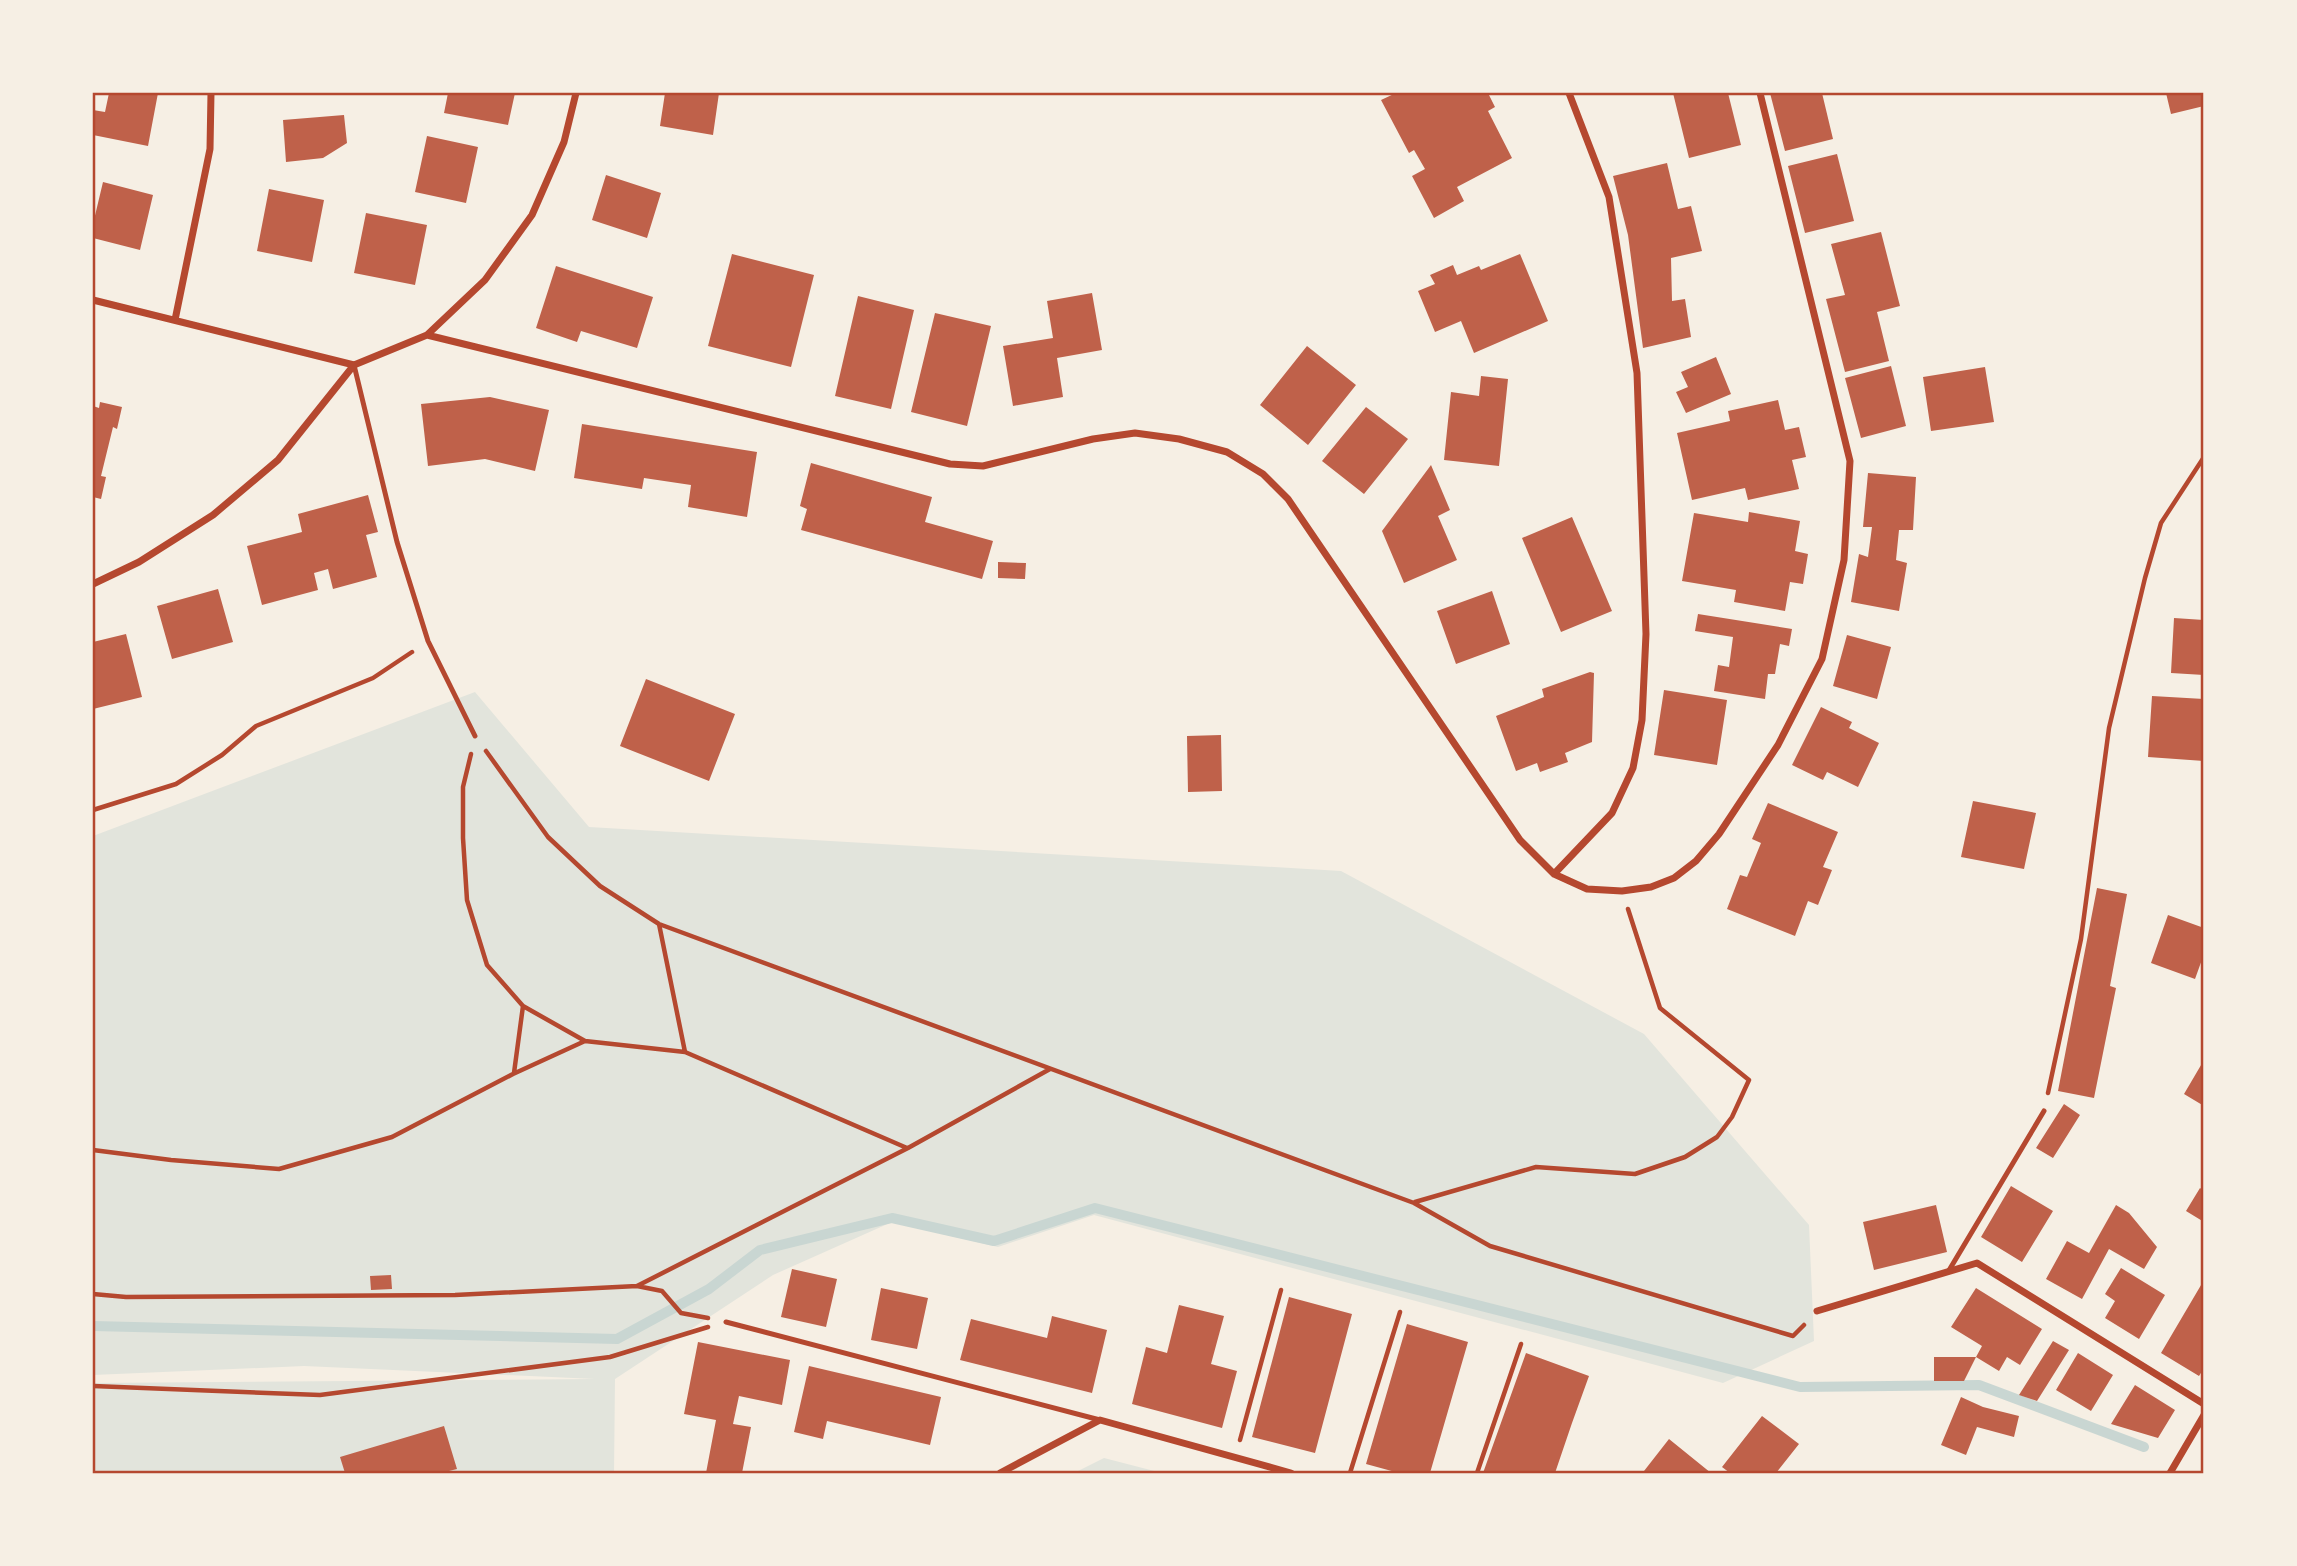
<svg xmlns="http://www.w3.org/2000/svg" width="2297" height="1566" font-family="Helvetica,sans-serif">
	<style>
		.green { fill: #e2e4dc }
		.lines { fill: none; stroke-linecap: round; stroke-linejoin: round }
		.stream { stroke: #c9d6d2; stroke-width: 10 }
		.building { fill: #bf614a }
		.path { stroke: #b5482f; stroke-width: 4.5 }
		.service { stroke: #b5482f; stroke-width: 5 }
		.minor { stroke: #b5482f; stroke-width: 7 }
		.neatline { fill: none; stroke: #b5482f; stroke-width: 2.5 }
	</style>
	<rect width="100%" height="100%" fill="#f6efe4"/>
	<path class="green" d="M475,692L589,827L1341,871L1644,1034L1809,1225L1814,1341L1723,1383L1094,1215L998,1247L892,1222L773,1275L615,1379L614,1473H93V1383L595,1379L304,1366L93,1375V836Z
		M1104,1458L1162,1473H1163H1074Z"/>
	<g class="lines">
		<path class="stream" d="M93,1326L617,1339L709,1289L760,1250L892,1218L994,1241L1095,1208L1800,1387L1979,1385L2144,1447"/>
	</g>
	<path class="building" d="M109,93H158L148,146L93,135V110L105,112Z
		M448,93H515L508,125L444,113Z
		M665,93H719L713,135L660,126Z
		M1396,93H1488L1495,107L1488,111L1512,158L1457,187L1464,201L1434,218L1412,176L1425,169L1414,150L1409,153L1381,100Z
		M1673,93H1728L1741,145L1689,158Z
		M1770,93H1822L1833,139L1785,151Z
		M2166,93H2204V106L2171,114Z
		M344,115L347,143L323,158L286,162L283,120Z
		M427,136L478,147L466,203L415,192Z
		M1837,154L1854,221L1805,233L1788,166Z
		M1667,163L1678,209L1691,206L1702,251L1671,258L1672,301L1685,299L1691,337L1643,348L1628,235L1613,176Z
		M606,175L661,193L647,238L592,220Z
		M103,182L153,195L140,250L93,238V224Z
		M269,189L324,200L312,262L257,251Z
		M366,213L427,225L415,285L354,273Z
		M1881,232L1900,306L1877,312L1889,361L1845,372L1826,299L1845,295L1831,244Z
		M732,254L814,275L791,367L708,346Z
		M1520,254L1548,321L1474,353L1461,321L1435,332L1418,291L1435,284L1430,275L1453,265L1457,275L1479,266L1481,270Z
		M556,266L653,297L637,348L581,331L577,342L536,328Z
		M1092,293L1102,350L1057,358L1063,397L1013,406L1003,346L1053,338L1047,301Z
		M858,296L914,310L891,409L835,396Z
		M935,313L991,326L967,426L911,412Z
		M1307,346L1356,385L1308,445L1260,405Z
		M1716,357L1731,394L1686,413L1676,392L1688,387L1681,372Z
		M1891,366L1906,426L1861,438L1845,378Z
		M1985,367L1994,422L1931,431L1923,377Z
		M1481,376L1508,379L1499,466L1444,460L1451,392L1479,396Z
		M490,397L549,410L535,471L485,459L428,466L421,404Z
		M1778,400L1785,430L1799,427L1806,457L1792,460L1799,489L1748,500L1745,488L1692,500L1677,433L1730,421L1728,411Z
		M100,402L122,407L117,429L113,427L101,476L106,477L101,499L93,497V406L99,408Z
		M1366,407L1408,439L1364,494L1322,461Z
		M582,424L757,452L747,517L688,507L691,485L644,478L642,489L574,478Z
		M811,463L932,497L925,522L993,541L982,579L801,530L807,509L800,506Z
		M1431,465L1450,510L1438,516L1457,560L1404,583L1382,531Z
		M1868,473L1916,477L1913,530H1899L1896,560L1907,563L1899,611L1851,602L1859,554L1868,557L1872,527H1863Z
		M368,495L378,532L366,535L377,577L333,589L328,569L314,573L318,590L262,605L247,546L302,532L298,514Z
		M1749,512L1800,521L1795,551L1808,554L1803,584L1790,582L1785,611L1734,602L1736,590L1682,581L1694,513L1748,522Z
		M1572,517L1612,611L1561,632L1522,538Z
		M998,562L1026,563L1025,579L998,578Z
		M218,589L233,642L172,659L157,606Z
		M1492,591L1510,644L1456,664L1437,611Z
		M1698,614L1792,629L1789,646L1780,644L1775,674H1768L1765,699L1714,691L1718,665L1729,667L1733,637L1695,631Z
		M2174,618L2204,620V675L2171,673Z
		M126,634L142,697L93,709V642Z
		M1847,635L1891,647L1877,699L1833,686Z
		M1590,672L1594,673L1592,742L1565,753L1568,762L1540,772L1537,763L1516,771L1496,716L1544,697L1542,689Z
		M646,679L735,714L709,781L620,746Z
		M1664,690L1727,700L1717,765L1654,755Z
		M2152,696L2204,699V761L2148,757Z
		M1821,707L1852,722L1849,728L1879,743L1858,787L1827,772L1823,780L1792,765Z
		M1221,735L1222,791L1188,792L1187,736Z
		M1973,801L2036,813L2024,869L1961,857Z
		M1768,803L1838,832L1823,867L1832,870L1818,905L1808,901L1795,936L1727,909L1740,875L1747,877L1761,843L1752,839Z
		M2097,888L2127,894L2110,986L2116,988L2094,1098L2058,1091Z
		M2168,915L2204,928V954L2195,979L2151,963Z
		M2204,1060V1106L2184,1094Z
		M2064,1104L2080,1115L2053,1158L2036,1148Z
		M2011,1186L2053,1211L2022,1262L1981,1237Z
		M2200,1188L2204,1191V1222L2186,1211Z
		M1936,1205L1947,1252L1874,1270L1863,1222Z
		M2116,1205L2129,1213L2157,1247L2144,1269L2109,1249L2082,1299L2046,1279L2067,1241L2089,1253Z
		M2121,1268L2165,1295L2139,1339L2105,1318L2115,1301L2105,1294Z
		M792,1269L837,1279L826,1327L781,1317Z
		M391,1275L392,1289L371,1290L370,1276Z
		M2204,1280V1368L2199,1376L2161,1353Z
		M881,1288L928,1298L917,1349L871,1340Z
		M1976,1288L2042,1329L2020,1365L2007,1357L1999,1371L1976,1357L1982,1346L1951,1327Z
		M1289,1297L1352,1314L1315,1453L1252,1437Z
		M1179,1305L1224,1316L1211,1364L1237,1371L1222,1428L1132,1404L1146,1347L1167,1353Z
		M1052,1316L1107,1330L1092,1393L960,1360L971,1319L1047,1338Z
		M1407,1324L1468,1342L1430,1473H1399L1366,1464Z
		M2053,1341L2069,1350L2037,1401L2019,1395Z
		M698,1342L790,1360L782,1405L739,1396L733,1424L751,1427L742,1473H706L716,1420L684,1414Z
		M1526,1353L1589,1376L1572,1423L1555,1473H1483Z
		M2078,1353L2113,1375L2091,1411L2056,1390Z
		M1934,1357H1976L1964,1381H1934Z
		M809,1366L941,1397L930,1445L827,1421L823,1439L794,1432Z
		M2135,1385L2175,1410L2158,1438L2111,1424Z
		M1961,1397L1983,1407L2019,1416L2014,1437L1977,1427L1966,1455L1941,1445Z
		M1762,1416L1799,1444L1776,1473H1730L1722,1467Z
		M444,1426L457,1469L441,1473H345L340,1457Z
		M1669,1439L1711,1473H1647L1644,1471Z"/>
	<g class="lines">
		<path class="path" d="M486,751L548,837L600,886L659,924L1414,1203L1490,1246L1793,1336L1804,1325
			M471,754L463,787V838L467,900L487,965L523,1006L585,1041L685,1052
			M93,810L176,784L222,755L256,726L373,678L412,652
			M659,924L685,1052L907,1148
			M514,1073L523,1006
			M2048,1093L2081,939L2109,728L2145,578L2161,523L2204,457
			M93,1150L171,1160L279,1169L392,1137L513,1074L585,1041
			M1415,1202L1536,1167L1635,1174L1685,1157L1717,1137L1732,1117L1749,1080L1660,1008L1628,909
			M637,1286L908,1148L1050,1069
			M93,1294L126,1297L455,1295L637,1286L662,1291L681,1313L708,1318
			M93,1386L320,1395L610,1357L708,1327
			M1240,1440L1281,1290
			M1350,1473L1400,1312
			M1477,1473L1521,1344"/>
		<path class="service" d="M354,365L397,542L428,641L475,736
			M1948,1272L2044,1111
			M726,1322L1100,1420"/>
		<path class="minor" d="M93,300L354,365
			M175,320L210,149L211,93
			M427,335L950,464L983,466L1093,439L1135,433L1179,439L1227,452L1263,474L1288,499L1520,840L1554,874L1587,889L1622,891L1651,887L1674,878L1696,861L1719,834L1778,745L1822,659L1844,560L1850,461L1760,93
			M93,584L139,562L213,515L278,460L354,365L427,335L485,280L532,215L564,142L576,93
			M1554,874L1612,813L1633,768L1642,720L1646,634L1637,373L1609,197L1569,93
			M1817,1311L1977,1263L2204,1404
			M1000,1473L1100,1420L1291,1473
			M2170,1473L2204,1415"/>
	</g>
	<rect width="2297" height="1566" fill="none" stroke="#f6efe4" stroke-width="189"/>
	<rect x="94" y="94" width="2108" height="1378" class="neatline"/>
</svg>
